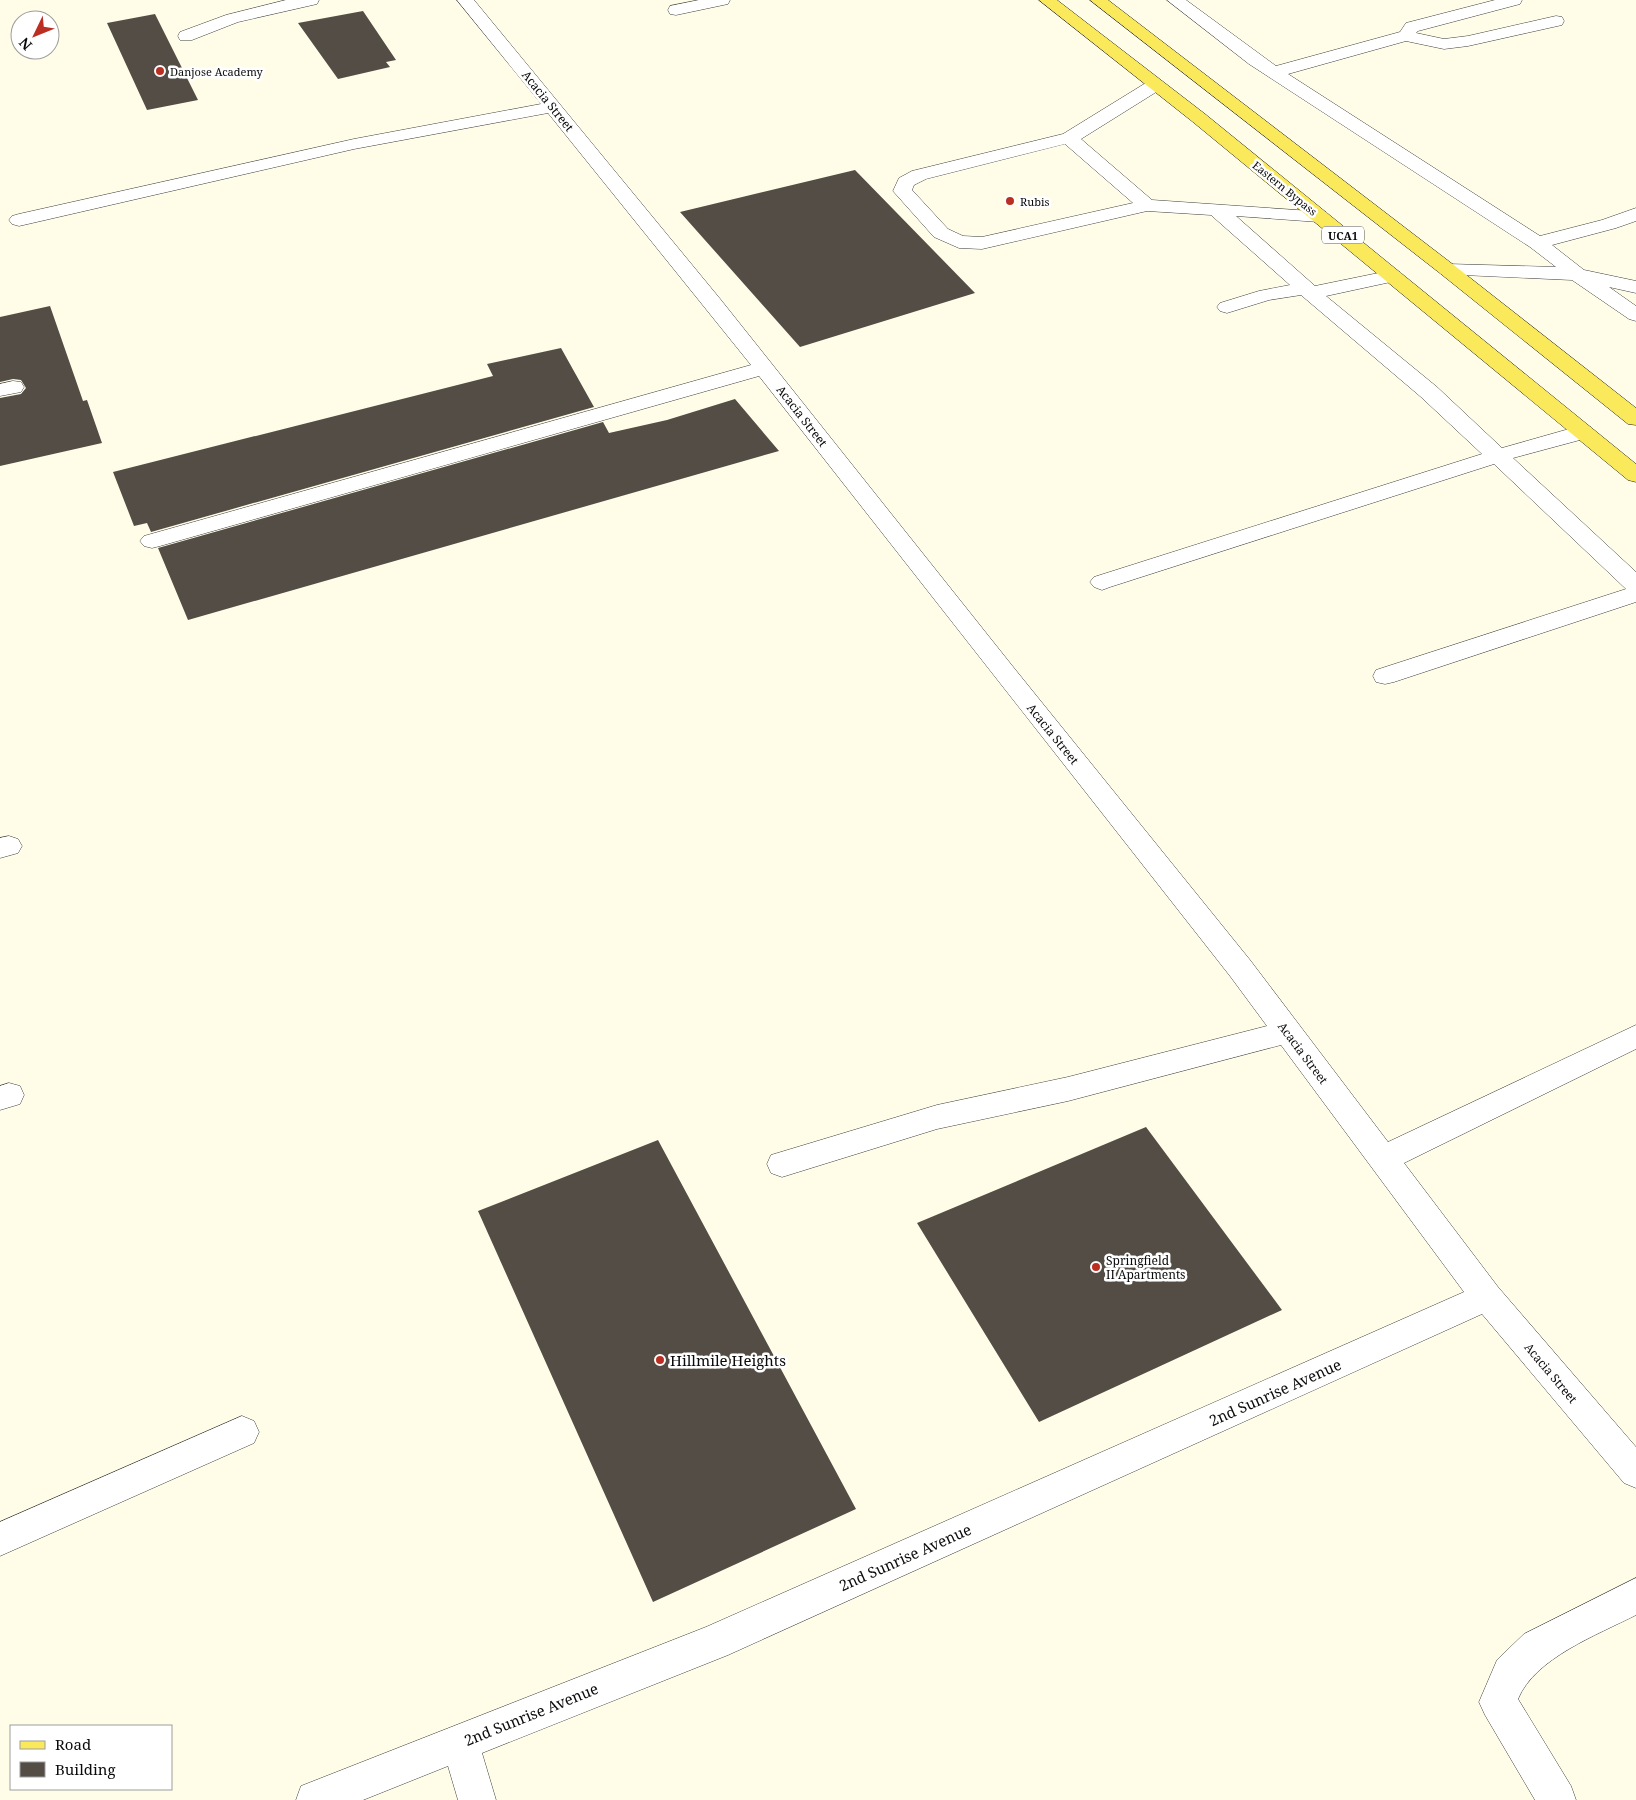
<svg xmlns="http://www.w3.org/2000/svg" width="1636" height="1800" font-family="'Noto Serif',serif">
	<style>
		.building { fill: #534d46 }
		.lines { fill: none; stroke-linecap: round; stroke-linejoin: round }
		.minor-casing { stroke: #3d3d3d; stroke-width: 1 }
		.major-casing { stroke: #1b1b1b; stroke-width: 1 }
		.minor { fill: #fff; fill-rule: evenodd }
		.major { fill: #fbe95c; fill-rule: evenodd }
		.poi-dot { fill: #bb2f22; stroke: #fff; stroke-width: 2 }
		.labels { text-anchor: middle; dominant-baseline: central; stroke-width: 5; stroke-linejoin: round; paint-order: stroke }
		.far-poi-label { font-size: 11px; fill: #0a0a0a; stroke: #fff; text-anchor: start }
		.far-street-label { font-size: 11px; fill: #0a0a0a; stroke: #fff }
		.shield { fill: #fff; stroke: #545454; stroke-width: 1 }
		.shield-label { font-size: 11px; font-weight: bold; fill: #0a0a0a }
		.street-label { font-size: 12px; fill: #0a0a0a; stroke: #fff }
		.poi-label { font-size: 12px; fill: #0a0a0a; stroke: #fff; text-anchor: start }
		.near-poi-label { font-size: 15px; fill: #0a0a0a; stroke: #fff; text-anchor: start }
		.near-street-label { font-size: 15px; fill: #0a0a0a; stroke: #fff }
	</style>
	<rect width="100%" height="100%" fill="#fffde7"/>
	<path class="building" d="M363,11L396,60L386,62L390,67L338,79L298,23Z
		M155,14L198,100L147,110L107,23Z
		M855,170L975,293L800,347L680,212Z
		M50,306L83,401L87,400L102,443L0,466V398L21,394L26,388L21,380L13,379L0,382V317Z
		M561,348L594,407L151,532L147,523L134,526L113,472L493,376L487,364Z
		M735,399L779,451L188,620L158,548L603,422L609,433L667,420Z
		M1146,1127L1282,1310L1039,1422L917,1223Z
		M658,1140L856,1509L653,1602L478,1211Z"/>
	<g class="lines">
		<defs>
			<path id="minor" d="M286,0H319L317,4L238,22L192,40H180L178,36L180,32L226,15Z
				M457,0H474L721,300L1014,668L1250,960L1388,1142L1636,1025V1049L1404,1163L1498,1287L1636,1447V1488L1624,1483L1482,1314L728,1655L482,1753L496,1800H458L448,1766L363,1800H296L301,1786L706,1627L1464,1292L1281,1045L1068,1101L937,1129L782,1177L771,1173L767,1164L771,1155L937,1105L1068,1077L1267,1026L1230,976L759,376L160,546L152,548L144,546L140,541L144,536L751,365L548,113L354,149L19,226L12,224L9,220L12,216L19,214L354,139L541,104Z
				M699,0H730L728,4L676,15L670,14L668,10L670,6Z
				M1167,0H1186L1276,66L1400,32L1406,23L1495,0H1522L1520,4L1418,31L1416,33L1444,39L1468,36L1556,16L1562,17L1564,21L1562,25L1468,46L1444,49L1406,41L1288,74L1540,236L1602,220L1636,208V221L1616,228L1552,245L1584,270L1636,281V293L1609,287L1636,306V321L1629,319L1572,280L1441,274L1438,270L1441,266L1448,264L1556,267L1530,247L1249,64Z
				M1155,80L1161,81L1164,85L1161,89L1081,139L1152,200L1326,212L1329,216L1326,220L1319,222L1236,216L1315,286L1393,270L1400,272L1403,276L1400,280L1326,296L1437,387L1502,448L1583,425L1591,427L1594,432L1591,437L1513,458L1636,572V602L1394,682L1385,684L1376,682L1373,676L1376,670L1626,589L1494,464L1110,587L1102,590L1094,587L1090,582L1094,577L1482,454L1421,397L1301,295L1269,300L1227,313L1220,311L1217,307L1220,303L1259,291L1290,285L1211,215L1147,211L982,249L959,248L934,237L893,191L899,178L912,171L1063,134L1149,81ZM1065,144L1133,203L982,237L963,236L948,229L912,190L914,185L926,179Z
				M13,381L21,382L24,387L21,392L0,396V384Z
				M9,836L18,839L22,846L18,853L0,858V838Z
				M9,1083L20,1086L24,1095L20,1104L0,1110V1086Z
				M242,1416L254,1421L259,1432L254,1443L0,1556V1522Z
				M1636,1578V1615C1597,1635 1535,1658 1518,1699L1571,1786L1576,1800H1535L1485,1715L1479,1702L1497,1660L1524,1634Z"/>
			<path id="major" d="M1039,0H1057L1205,114L1636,464V482L1628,480L1193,122Z
				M1090,0H1108L1455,266L1636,408V425L1628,424L1441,274Z"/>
		</defs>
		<use href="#minor" class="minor-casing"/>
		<use href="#major" class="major-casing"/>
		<use href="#minor" class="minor"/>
		<use href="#major" class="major"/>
	</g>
	<g class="poi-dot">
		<circle cx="160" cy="71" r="5"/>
		<circle cx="1010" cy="201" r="5"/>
		<circle cx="1096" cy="1267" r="5"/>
		<circle cx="660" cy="1360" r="5"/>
	</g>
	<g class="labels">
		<g class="far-poi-label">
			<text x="170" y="71">Danjose Academy</text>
			<text x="1020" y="201">Rubis</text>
		</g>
		<g class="far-street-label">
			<text transform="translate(1285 188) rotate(39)">Eastern Bypass</text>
		</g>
		<rect class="shield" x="1322" y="226.5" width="42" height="17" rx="4"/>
		<g class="shield-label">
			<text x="1343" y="235">UCA1</text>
		</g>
		<g class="street-label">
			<text transform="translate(548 101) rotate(51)">Acacia Street</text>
			<text transform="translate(802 416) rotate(52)">Acacia Street</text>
			<text transform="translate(1053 734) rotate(51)">Acacia Street</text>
			<text transform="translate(1303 1053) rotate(53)">Acacia Street</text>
			<text transform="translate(1551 1373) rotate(50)">Acacia Street</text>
		</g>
		<g class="poi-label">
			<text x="1106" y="1260">Springfield<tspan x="1106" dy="14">II Apartments</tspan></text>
		</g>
		<g class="near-poi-label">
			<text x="670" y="1360">Hillmile Heights</text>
		</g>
		<g class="near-street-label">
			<text transform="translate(1275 1392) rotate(-24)">2nd Sunrise Avenue</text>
			<text transform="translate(905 1557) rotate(-24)">2nd Sunrise Avenue</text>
			<text transform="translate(531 1714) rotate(-22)">2nd Sunrise Avenue</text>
		</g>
	</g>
	<rect x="10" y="1725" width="162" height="65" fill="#ffffff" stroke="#9d9d9d"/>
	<rect x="20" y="1741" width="25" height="8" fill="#fbe95c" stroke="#9d9d9d"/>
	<text x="55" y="1750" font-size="15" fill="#0a0a0a">Road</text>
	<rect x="20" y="1762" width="25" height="15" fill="#534d46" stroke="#9d9d9d"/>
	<text x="55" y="1775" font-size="15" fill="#0a0a0a">Building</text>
	<g transform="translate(35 35) rotate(227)"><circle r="24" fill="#ffffff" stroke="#9d9d9d"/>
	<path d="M0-4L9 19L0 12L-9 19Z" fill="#bb2f22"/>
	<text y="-8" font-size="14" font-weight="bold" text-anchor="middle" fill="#0a0a0a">N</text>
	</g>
</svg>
